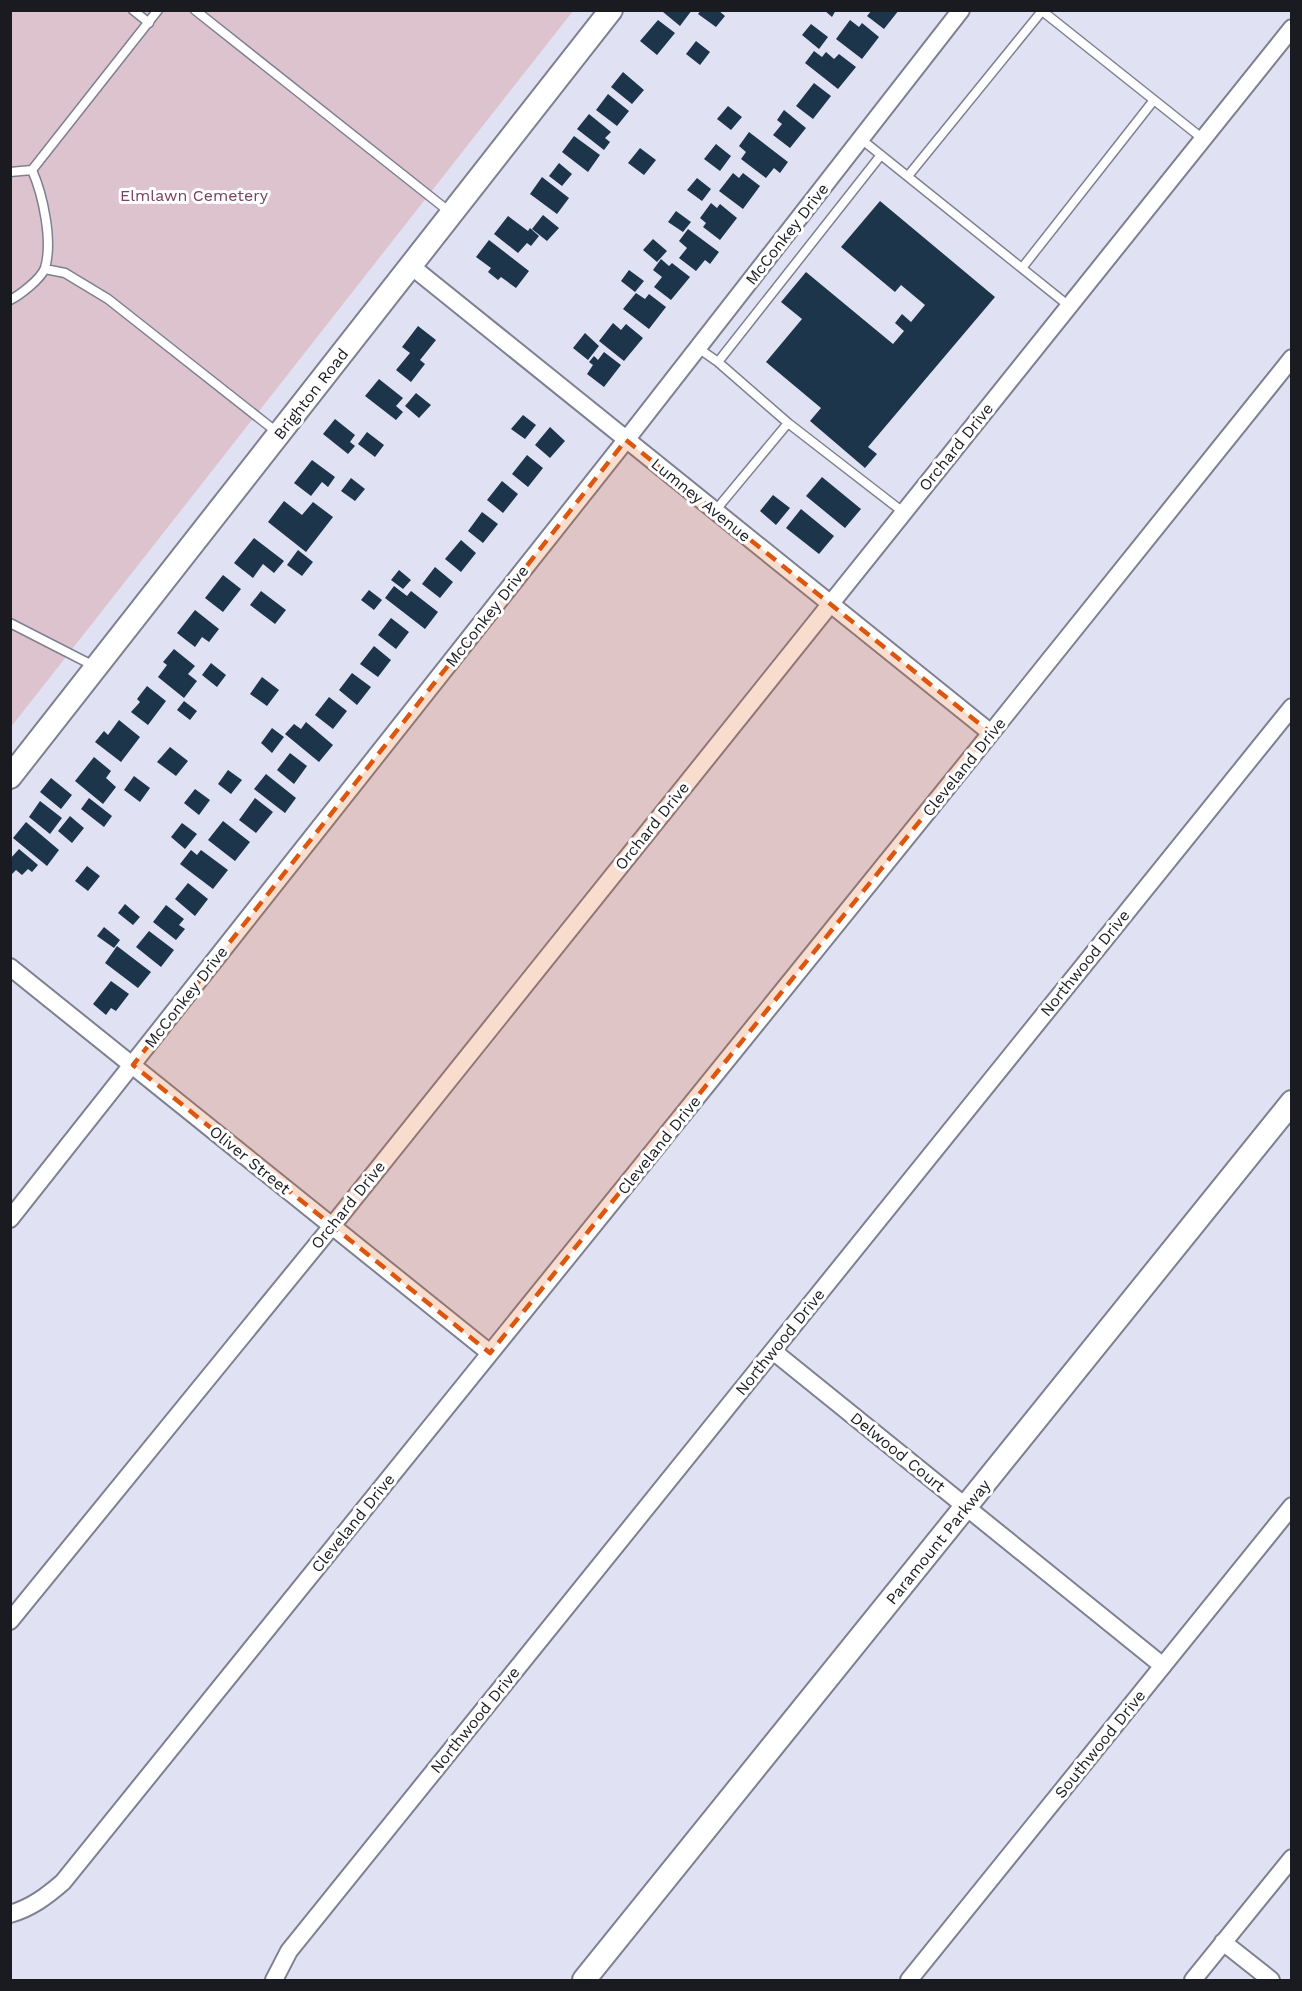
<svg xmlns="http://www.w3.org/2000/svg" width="1302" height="1991" font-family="'Work Sans',sans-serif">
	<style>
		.green { fill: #ddc3ce }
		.building { fill: #1c354a }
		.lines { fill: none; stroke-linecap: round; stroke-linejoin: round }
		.lane-casing { stroke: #7e8090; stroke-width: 11 }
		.street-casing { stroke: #7e8090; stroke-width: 20 }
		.secondary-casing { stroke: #7e8090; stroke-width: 26 }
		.lane { stroke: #fff; stroke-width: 8 }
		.street { stroke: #fff; stroke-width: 16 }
		.secondary { stroke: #fff; stroke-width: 22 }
		.marked { fill: #de560d; fill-opacity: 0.2; stroke: #de560d; stroke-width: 4.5; stroke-dasharray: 12 8; stroke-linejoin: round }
		.labels { text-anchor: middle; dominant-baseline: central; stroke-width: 6; stroke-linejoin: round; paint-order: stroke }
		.park-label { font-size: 16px; fill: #76425d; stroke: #fff }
		.street-label { font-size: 16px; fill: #1a1b21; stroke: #fff }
	</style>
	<rect width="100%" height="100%" fill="#e0e2f4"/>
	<path class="green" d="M11,11H573L11,727Z"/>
	<path class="building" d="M664,10H692L680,26L663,12Z
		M701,10H718L725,16L716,27L698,14Z
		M824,10H836L832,17Z
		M872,10H899L884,29L867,16Z
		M658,20L675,33L657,55L640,41Z
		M850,20L859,27L862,23L879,37L862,59L836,39Z
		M811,24L828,37L819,49L802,35Z
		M696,41L710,52L700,65L686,54Z
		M814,51L822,57L826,52L834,59L839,54L856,67L838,89L805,63Z
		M623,72L644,90L632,104L611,87Z
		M814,83L831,96L813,119L796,106Z
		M608,94L629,111L617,126L596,110Z
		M728,106L742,117L731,130L717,119Z
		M784,110L806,128L790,148L773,135L782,124L777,120Z
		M589,114L611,132L605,138L610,142L604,150L577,129Z
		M749,132L788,162L780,173L774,168L766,178L741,159L746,152L739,146Z
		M574,136L600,155L588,172L562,152Z
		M716,144L731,156L720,171L704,159Z
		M640,148L656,160L644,175L628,163Z
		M559,163L572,174L562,186L549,176Z
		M733,173L739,178L743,173L760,186L743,209L719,191Z
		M542,177L569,198L557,214L530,194Z
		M697,178L711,189L702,201L687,190Z
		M880,201L995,297L868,447L877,454L865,468L810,421L821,408L766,362L802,319L781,302L806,272L893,344L904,331L895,323L902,314L911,322L925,305L901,285L895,292L841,247Z
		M711,203L717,208L720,204L737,218L720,240L703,227L706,223L700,218Z
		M676,211L691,222L683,232L668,222Z
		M543,215L559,228L547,241L532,229Z
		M508,216L528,231L530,228L539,236L531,246L527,243L518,253L494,234Z
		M688,229L719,252L710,264L705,260L696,271L679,258L687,248L679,241Z
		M653,239L667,251L657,262L643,250Z
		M489,240L529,271L516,288L501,277L498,280L488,272L491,268L476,257Z
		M661,259L669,266L672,263L690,277L671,300L654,287L662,277L653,270Z
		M629,270L644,281L635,292L621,281Z
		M636,293L645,299L649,294L666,307L649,329L623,309Z
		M613,323L621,330L626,324L643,338L624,361L599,341Z
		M418,326L436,340L420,360L425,364L411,382L396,370L410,353L402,347Z
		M585,333L599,346L588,360L573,348Z
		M604,352L621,365L604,387L587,374L593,365L589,362L594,356L598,360Z
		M379,379L403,398L396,406L403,412L396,420L365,396Z
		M416,393L431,405L419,418L405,406Z
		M523,415L536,425L525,439L511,429Z
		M335,419L355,435L350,442L355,446L348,454L323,434Z
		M550,427L565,441L550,458L535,445Z
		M367,432L384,445L375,457L358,444Z
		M527,455L543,468L528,487L512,474Z
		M312,460L335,477L328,487L322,482L311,496L294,483Z
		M822,477L861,509L845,528L806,496Z
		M351,478L365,489L355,501L341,491Z
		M502,481L518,494L503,513L487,500Z
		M773,495L790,508L776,525L760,511Z
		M284,501L302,515L313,502L333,517L306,552L268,522Z
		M801,509L834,536L819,554L786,528Z
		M482,512L498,524L483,543L468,531Z
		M254,538L284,561L274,573L263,564L253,578L234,563Z
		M461,540L476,553L461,572L445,559Z
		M298,550L313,562L302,576L287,565Z
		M435,567L453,582L440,598L422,584Z
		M399,570L411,580L403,589L391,580Z
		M223,575L241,589L223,612L205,598Z
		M394,586L407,596L411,591L438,612L425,629L385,598Z
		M369,590L382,600L374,610L361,600Z
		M261,591L286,610L275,624L250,605Z
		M195,610L219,629L209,642L202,637L195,647L177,633Z
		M391,618L409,632L396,649L378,635Z
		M374,646L391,660L378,677L360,664Z
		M174,649L195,666L188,674L197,681L184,698L158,677L167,665L163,662Z
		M211,663L226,675L217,687L202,675Z
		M352,673L371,687L357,705L339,690Z
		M262,677L279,690L267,706L250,694Z
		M147,686L166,701L148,725L131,712L140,702L137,699Z
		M329,697L347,711L333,729L315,715Z
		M184,701L197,711L190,720L177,710Z
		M119,720L140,737L121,762L95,742L104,731L108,735Z
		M306,722L333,745L319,762L285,734L294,724L301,729Z
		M272,728L284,737L272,753L261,743Z
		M170,747L188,761L176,776L157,762Z
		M290,753L307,766L294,784L277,770Z
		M94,757L111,771L106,778L116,787L103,804L75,781Z
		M228,770L242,780L231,794L218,784Z
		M266,774L296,798L285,813L254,789Z
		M134,776L150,788L140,802L124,790Z
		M51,778L72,795L61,809L40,792Z
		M195,789L210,800L199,815L184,803Z
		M89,798L112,816L104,827L81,809Z
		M255,798L273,812L256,833L239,820Z
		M40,801L62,818L50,834L29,817Z
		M70,816L84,828L72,843L58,831Z
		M223,821L250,842L235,861L208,840Z
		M26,822L59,850L47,866L13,838Z
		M182,823L197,834L185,849L171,837Z
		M19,849L38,865L32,872L28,869L22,875L16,870L10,876V859Z
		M191,850L197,855L201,850L228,870L213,889L180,864Z
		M87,866L100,876L88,891L75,881Z
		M188,883L208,899L195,916L175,899Z
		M125,904L140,917L133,925L118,913Z
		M166,905L184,919L179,925L185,929L176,940L153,922Z
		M104,927L120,940L114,948L97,936Z
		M149,931L174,950L161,967L136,947Z
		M117,946L151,972L138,988L105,963Z
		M111,981L129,994L116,1011L111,1008L106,1015L93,1004Z"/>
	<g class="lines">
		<defs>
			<path id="lane" d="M133,10L149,23
				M195,10L451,213
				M1041,10L1203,139
				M861,139L1069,306
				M10,172L32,170L158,10
				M908,176L1042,11
				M1022,268L1154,100
				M45,269L65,273L108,299L278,433
				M10,300C20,295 41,279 45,268C53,241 43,195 32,170
				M698,348L718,362L881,155
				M788,423L903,512
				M715,511L788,423L718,362
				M10,623L96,667"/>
			<path id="street" d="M411,266L991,733
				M10,967L490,1353
				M10,1219L626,440L961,10
				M773,1351L1163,1666
				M10,1621L332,1226L1292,28
				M10,1914C31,1908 47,1896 63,1882L991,733L1292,358
				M1223,1942L1271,1980
				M274,1980L289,1951L1292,707
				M909,1980L1292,1506
				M1193,1980L1292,1858"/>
			<path id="secondary" d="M10,777L611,10
				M584,1980L1292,1102"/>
		</defs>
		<use href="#lane" class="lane-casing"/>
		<use href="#street" class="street-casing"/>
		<use href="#secondary" class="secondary-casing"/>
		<use href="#lane" class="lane"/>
		<use href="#street" class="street"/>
		<use href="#secondary" class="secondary"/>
	</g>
	<path class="marked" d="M626,440L991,733L490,1353L133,1065Z"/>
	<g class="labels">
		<g class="park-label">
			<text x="194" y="195">Elmlawn Cemetery</text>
		</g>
		<g class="street-label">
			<text transform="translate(787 234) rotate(-52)">McConkey Drive</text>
			<text transform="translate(311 394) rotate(-52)">Brighton Road</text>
			<text transform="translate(956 447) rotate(-51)">Orchard Drive</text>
			<text transform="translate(701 500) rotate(39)">Lumney Avenue</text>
			<text transform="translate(487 616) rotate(-52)">McConkey Drive</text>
			<text transform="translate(964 767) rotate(-51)">Cleveland Drive</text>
			<text transform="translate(652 826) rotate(-51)">Orchard Drive</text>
			<text transform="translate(1085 963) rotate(-51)">Northwood Drive</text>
			<text transform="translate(186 997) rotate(-52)">McConkey Drive</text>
			<text transform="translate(659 1145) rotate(-51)">Cleveland Drive</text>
			<text transform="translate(250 1160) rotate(39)">Oliver Street</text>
			<text transform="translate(348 1205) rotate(-51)">Orchard Drive</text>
			<text transform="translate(780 1342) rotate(-51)">Northwood Drive</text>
			<text transform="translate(898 1452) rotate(39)">Delwood Court</text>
			<text transform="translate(353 1523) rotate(-51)">Cleveland Drive</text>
			<text transform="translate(938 1542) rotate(-51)">Paramount Parkway</text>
			<text transform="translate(475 1720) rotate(-51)">Northwood Drive</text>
			<text transform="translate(1100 1744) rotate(-51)">Southwood Drive</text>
		</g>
	</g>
	<rect width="1302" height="1991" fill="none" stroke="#1a1b21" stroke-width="24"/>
</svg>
